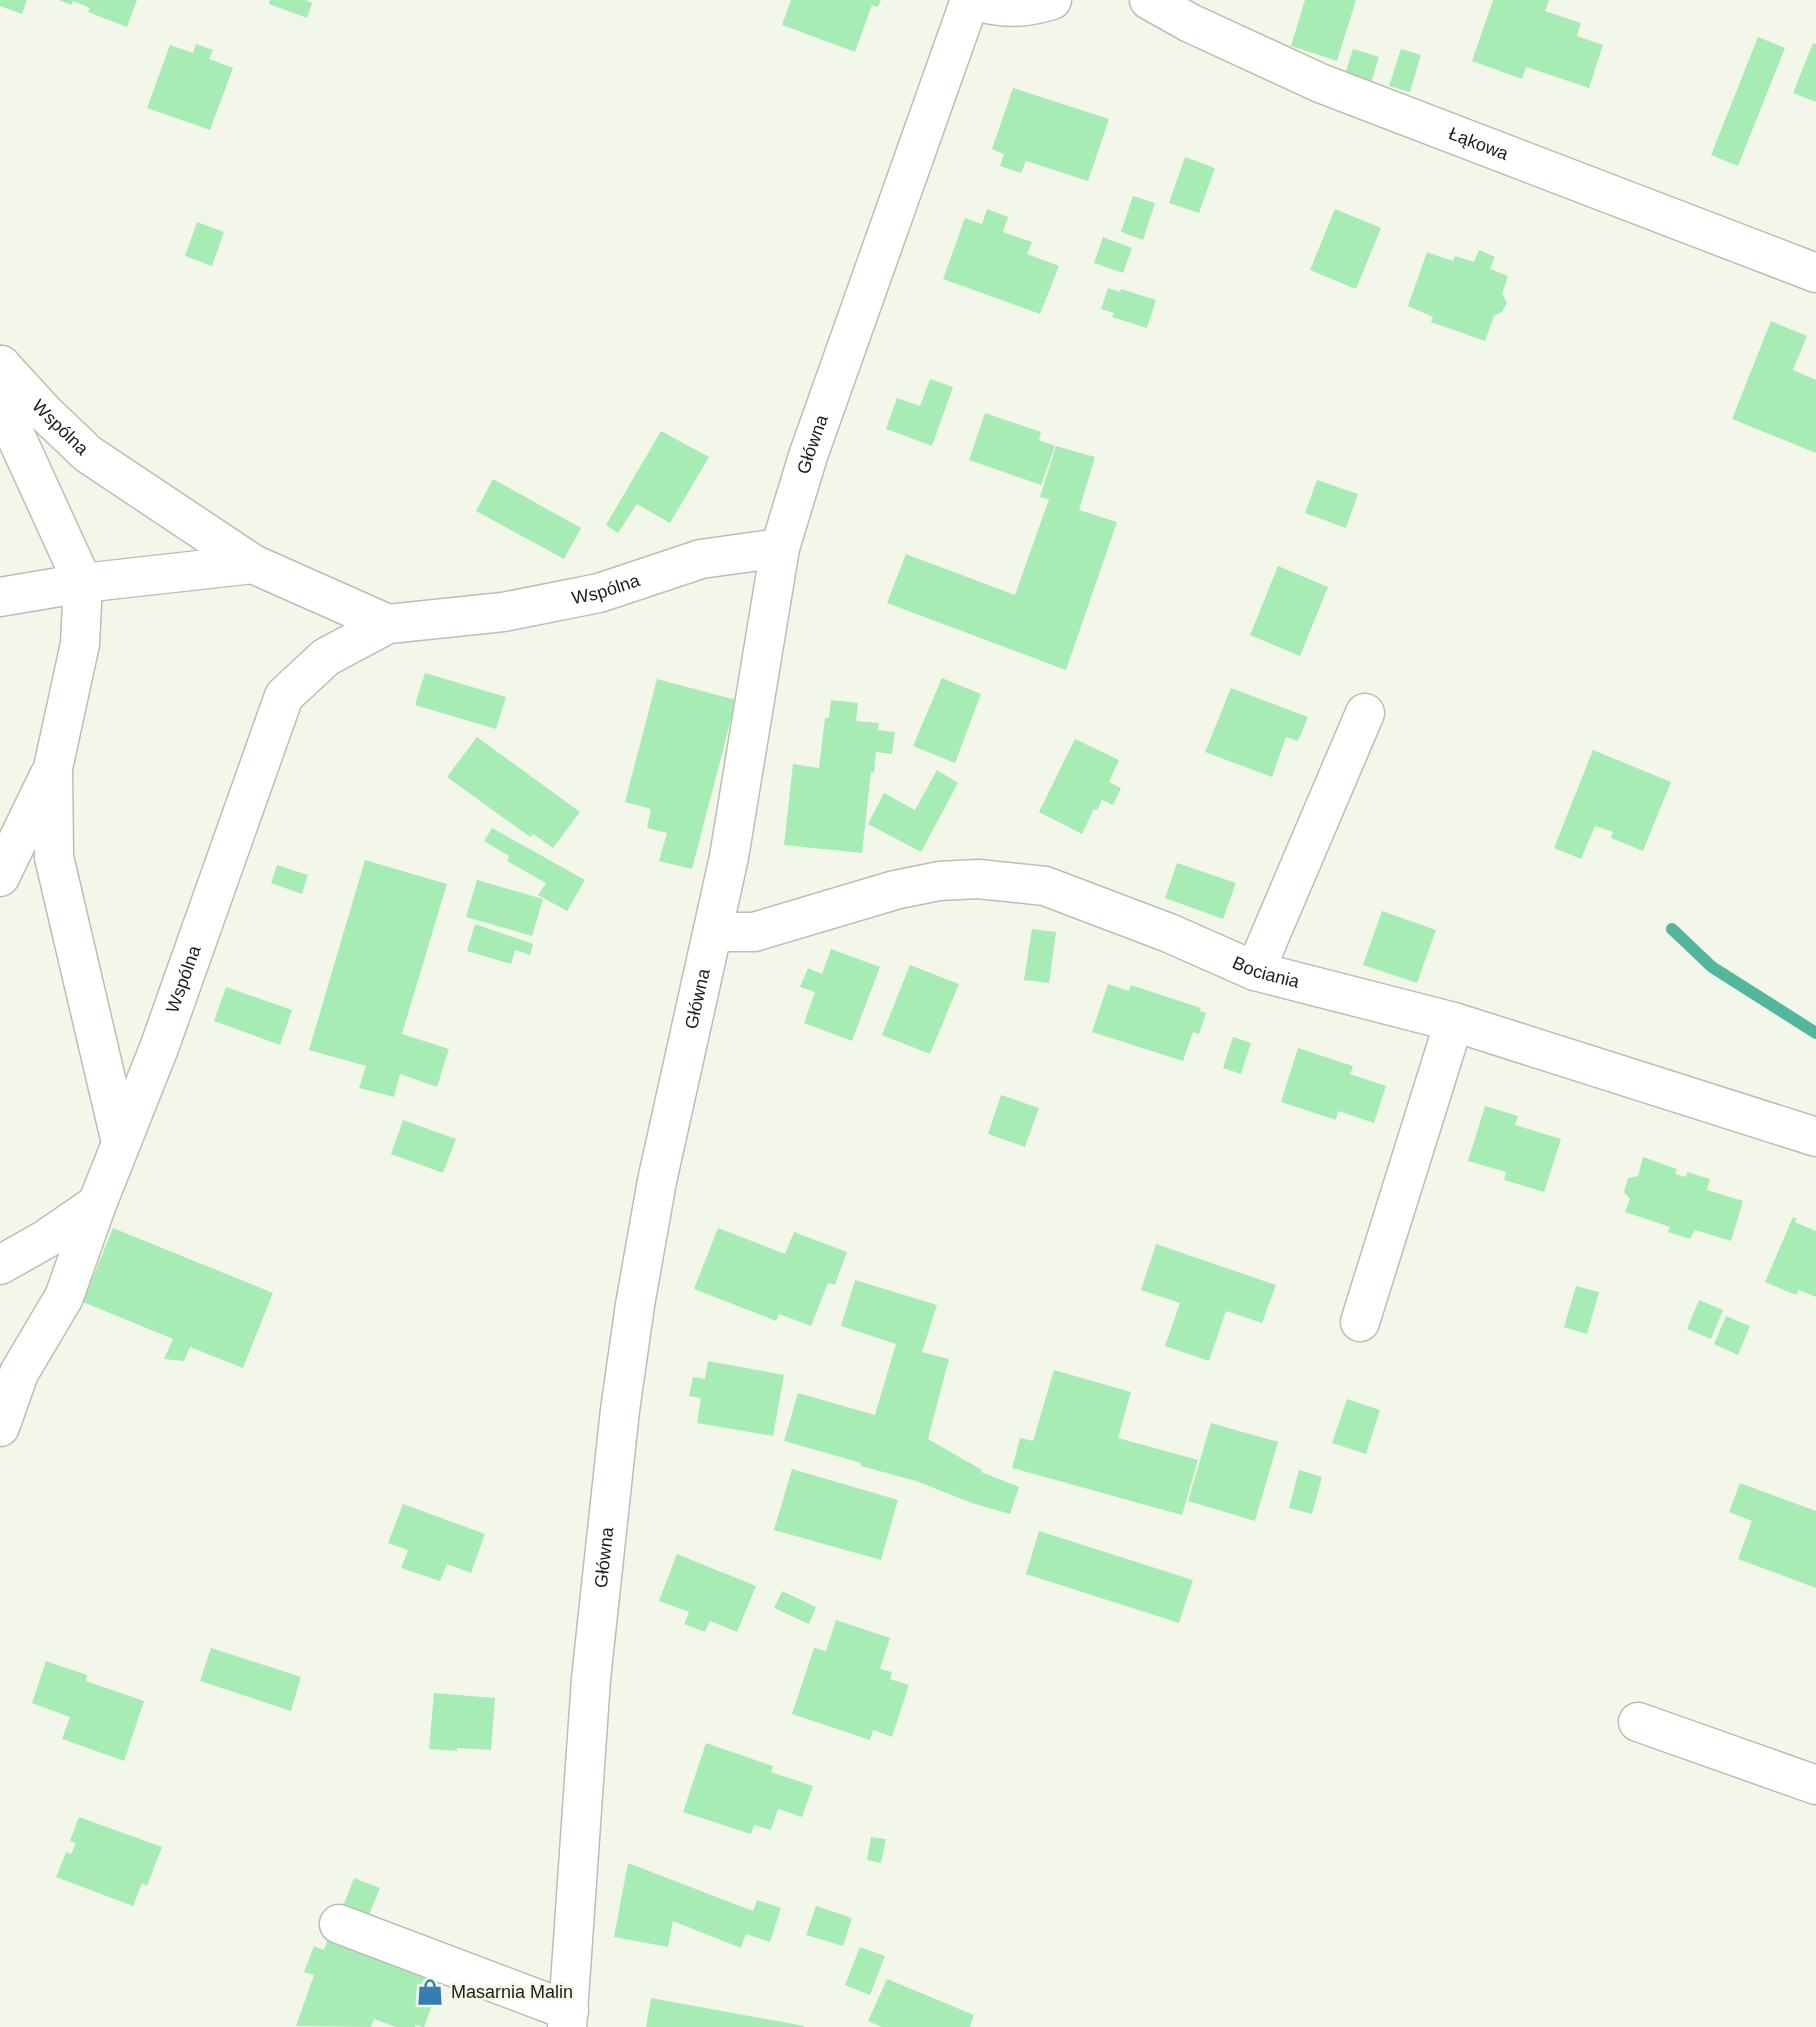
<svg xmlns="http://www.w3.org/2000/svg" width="1816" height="2027" font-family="Arial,sans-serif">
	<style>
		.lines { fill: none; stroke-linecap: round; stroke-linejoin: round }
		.stream { stroke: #52b79c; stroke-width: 12 }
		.building { fill: #a7ecb4 }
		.minor-casing { stroke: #b9bfb3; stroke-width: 41 }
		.minor { stroke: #fff; stroke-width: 38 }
		.labels { text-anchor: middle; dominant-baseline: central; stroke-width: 5; stroke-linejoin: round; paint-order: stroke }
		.street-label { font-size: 18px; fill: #1c1e1a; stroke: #f2f7ea }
		.poi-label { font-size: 18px; fill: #1c1e1a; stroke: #f2f7ea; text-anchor: start }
	</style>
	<rect width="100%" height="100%" fill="#f2f7ea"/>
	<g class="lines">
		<path class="stream" d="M1672,929L1712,967L1816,1033"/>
	</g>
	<path class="building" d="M0,0H27L22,14L0,6Z
		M59,0H137L127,27L88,12L90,8L73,1L71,5Z
		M270,0H305L312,3L307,18L269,4Z
		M791,0H881L878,7L872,5L855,52L782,25Z
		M1305,0H1356L1337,61L1291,46Z
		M1493,0H1547L1549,1L1545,11L1581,23L1577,36L1603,45L1589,88L1526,67L1522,79L1472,61Z
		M1758,37L1785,48L1738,166L1711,155Z
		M1813,43L1816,44V102L1793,93Z
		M196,44L213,50L209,59L233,68L210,130L147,108L170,45L193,53Z
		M1353,49L1379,57L1370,86L1344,78Z
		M1401,49L1421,55L1410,92L1389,86Z
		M1013,88L1109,119L1088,181L1026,161L1021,173L1000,166L1004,154L992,149Z
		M1185,157L1215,168L1199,213L1169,203Z
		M1133,196L1155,203L1143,240L1121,232Z
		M987,209L1008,217L1003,232L1032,242L1027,254L1059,266L1040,314L943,279L965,218L982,224Z
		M1335,209L1381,228L1356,289L1310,270Z
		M197,222L224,232L212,266L185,256Z
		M1103,237L1132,248L1123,273L1094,263Z
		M1479,250L1495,257L1490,269L1508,276L1502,294L1507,303L1502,312L1494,316L1485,341L1431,322L1433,317L1408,306L1427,252L1453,261L1455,256L1474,262Z
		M1108,288L1120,292L1121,289L1156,300L1147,328L1112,317L1114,313L1101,309Z
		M1771,321L1807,336L1793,370L1816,380V453L1732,419Z
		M930,379L953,387L932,446L886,429L897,398L920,406Z
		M985,413L1041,432L1039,440L1055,446L1041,485L969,460Z
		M661,431L709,457L670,523L637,504L618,533L606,525Z
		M1056,446L1095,457L1079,510L1117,522L1066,670L887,603L906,554L1015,595L1049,499L1040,497Z
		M493,479L581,528L564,559L476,511Z
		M1317,480L1358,494L1346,528L1305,513Z
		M1278,566L1328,587L1300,656L1250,635Z
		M425,673L506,697L496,729L415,705Z
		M942,678L981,694L955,763L913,746Z
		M657,679L736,700L692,869L659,861L667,833L647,828L651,809L625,802Z
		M1231,688L1308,717L1298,741L1286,737L1272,777L1205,752Z
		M831,700L858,703L856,721L879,723L878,730L895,732L892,754L876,752L874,773L871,772L862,853L784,845L793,764L819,768L825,718H829Z
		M477,737L580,812L553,848L533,834L530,837L447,777Z
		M1075,739L1119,760L1109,782L1121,788L1113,805L1102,800L1097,810L1094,809L1082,834L1039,812Z
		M1593,750L1671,782L1643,851L1611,838L1613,832L1595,826L1581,859L1554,848Z
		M937,770L958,783L921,852L868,824L884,793L915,810Z
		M492,828L585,880L567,911L538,895L546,883L507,861L509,856L484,841Z
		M365,860L447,884L402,1034L449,1049L437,1087L400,1074L394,1097L359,1088L366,1066L309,1050Z
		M1177,863L1236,883L1223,919L1165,898Z
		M277,865L308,875L302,894L271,883Z
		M477,880L543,899L532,936L466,917Z
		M1382,911L1436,930L1417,983L1363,965Z
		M475,924L533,944L530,955L515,950L511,964L467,951Z
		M1032,929L1056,932L1049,983L1024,980Z
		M831,949L880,967L852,1041L804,1023L815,992L800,987L808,968L822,974Z
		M910,965L959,984L930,1054L882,1035Z
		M1108,984L1129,991L1131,985L1201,1008L1200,1011L1206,1013L1199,1034L1193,1032L1183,1061L1092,1032Z
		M226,987L292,1010L280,1045L214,1021Z
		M1233,1037L1251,1043L1241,1074L1223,1068Z
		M1298,1048L1353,1066L1350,1074L1386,1086L1374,1123L1338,1111L1336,1120L1281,1102Z
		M1001,1095L1039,1108L1025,1147L988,1134Z
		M1485,1106L1518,1116L1515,1125L1561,1139L1544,1192L1504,1180L1506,1172L1468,1161Z
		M403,1120L456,1139L443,1173L391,1154Z
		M1643,1157L1677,1169L1675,1174L1686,1177L1687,1172L1710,1179L1707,1190L1743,1201L1731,1241L1695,1230L1690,1239L1668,1232L1670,1227L1625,1212L1630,1199L1624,1192L1628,1178L1638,1176Z
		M1793,1217L1797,1219L1795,1222L1816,1231V1297L1799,1290L1796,1295L1765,1282Z
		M113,1228L273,1293L243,1368L190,1347L184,1361L164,1359L173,1339L83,1302Z
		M718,1228L785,1254L794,1232L847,1252L835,1285L828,1283L811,1326L779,1314L776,1321L694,1289Z
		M1156,1244L1276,1285L1262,1323L1226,1311L1209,1361L1165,1346L1180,1303L1141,1290Z
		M855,1280L937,1305L922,1352L949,1359L928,1439L982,1470L981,1472L1019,1487L1010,1514L972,1503L916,1481L861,1466V1463L784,1441L798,1393L875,1415L896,1344L911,1349L841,1326Z
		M1576,1286L1599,1292L1587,1334L1564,1327Z
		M1699,1300L1723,1310L1711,1339L1687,1329Z
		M1726,1316L1750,1326L1738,1355L1714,1344Z
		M708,1361L784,1375L773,1436L697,1423L701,1398L689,1396L693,1377L705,1379Z
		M1054,1370L1131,1392L1118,1438L1198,1460L1182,1515L1012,1468L1020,1438L1033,1441Z
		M1347,1399L1380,1410L1366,1454L1332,1443Z
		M1211,1423L1278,1442L1255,1521L1188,1501Z
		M792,1469L898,1500L881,1560L774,1530Z
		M1299,1470L1322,1477L1312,1514L1289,1508Z
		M1740,1483L1816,1511V1588L1738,1559L1752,1521L1729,1512Z
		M403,1504L485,1534L471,1573L447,1564L440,1581L401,1568L408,1550L388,1543Z
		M1039,1531L1193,1580L1179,1623L1026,1574Z
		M677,1554L756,1586L737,1632L710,1621L705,1632L684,1624L689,1612L659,1601Z
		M782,1591L816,1607L809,1624L774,1608Z
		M836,1620L890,1638L880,1669L892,1672L890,1679L909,1685L892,1737L873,1730L870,1740L792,1714L814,1648L826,1651Z
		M211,1648L301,1677L291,1711L200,1681Z
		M46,1661L87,1675L86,1681L144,1701L124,1761L62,1739L70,1717L32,1703Z
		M434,1693L495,1698L491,1750L457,1748V1751L429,1749Z
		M706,1743L773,1766L771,1772L813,1786L802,1817L778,1809L771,1830L754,1825L751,1834L683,1812Z
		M79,1817L162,1847L147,1886L142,1883L133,1906L56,1877L66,1852L71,1854L76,1843L70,1841Z
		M871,1837L886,1839L881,1863L867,1860Z
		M628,1863L753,1911L757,1900L781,1908L770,1942L746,1934L741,1948L673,1921L668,1947L614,1937Z
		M354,1878L380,1888L366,1922L341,1912Z
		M816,1906L852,1918L843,1946L806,1935Z
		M329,1936L434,1974L428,1990L437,1992L424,2027L415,2025V2027H396L374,2019L371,2027L296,2026L314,1975L304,1972L314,1946L324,1950Z
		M860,1947L885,1956L870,1995L845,1985Z
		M887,1979L974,2015L970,2027H882L868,2021Z
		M651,1998L804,2026V2027H646Z"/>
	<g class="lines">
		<defs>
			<g id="minor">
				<path id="s1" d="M1149,0L1190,23L1320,83L1816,273"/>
				<path d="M1,365L13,430L83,583L80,644L53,768L54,857L121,1143"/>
				<path id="s2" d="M1,365L45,413L88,454L253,564L388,624"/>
				<path d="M0,597L83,583L253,564"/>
				<path d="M0,877L49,776"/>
				<path id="s3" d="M714,932H754L895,890L939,881L978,879L1045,886L1169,933L1255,971L1454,1022L1816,1137"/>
				<path d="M1255,971L1365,713"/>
				<path d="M0,1265L46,1239L97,1204"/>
				<path d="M1360,1322L1454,1022"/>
				<path id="s4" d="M0,1427L19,1373L64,1297L97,1204L159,1048L284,696L326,657L388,624L503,612L599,593L701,559L780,548"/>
				<path d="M1638,1722L1816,1785"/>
				<path d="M339,1924L569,2011"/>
				<path id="s5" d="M567,2027L591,1679L620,1410L635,1305L657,1181L729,857L780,548L808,456L970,0C1002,8 1020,10 1052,0"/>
			</g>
		</defs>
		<use href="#minor" class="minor-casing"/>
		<use href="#minor" class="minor"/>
	</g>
	<defs>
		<symbol id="shop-bare" viewBox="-9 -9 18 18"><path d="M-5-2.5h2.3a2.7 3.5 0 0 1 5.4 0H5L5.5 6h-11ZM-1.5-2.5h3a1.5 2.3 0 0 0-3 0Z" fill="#367eb2" stroke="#f2f7ea" stroke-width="2.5" paint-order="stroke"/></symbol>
	</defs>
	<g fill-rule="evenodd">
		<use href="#shop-bare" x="411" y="1973" width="38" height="38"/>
	</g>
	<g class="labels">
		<g class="street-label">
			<text stroke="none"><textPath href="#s1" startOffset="360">Łąkowa</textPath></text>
			<text stroke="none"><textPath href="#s2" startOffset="86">Wspólna</textPath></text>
			<text stroke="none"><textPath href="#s5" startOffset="1605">Główna</textPath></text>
			<text stroke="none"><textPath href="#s4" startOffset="1134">Wspólna</textPath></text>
			<text stroke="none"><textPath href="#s3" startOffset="576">Bociania</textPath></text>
			<text stroke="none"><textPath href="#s4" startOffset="485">Wspólna</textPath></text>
			<text stroke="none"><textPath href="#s5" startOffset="1038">Główna</textPath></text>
			<text stroke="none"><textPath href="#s5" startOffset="471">Główna</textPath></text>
		</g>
		<g class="poi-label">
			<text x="451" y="1992">Masarnia Malin</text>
		</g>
	</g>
</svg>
